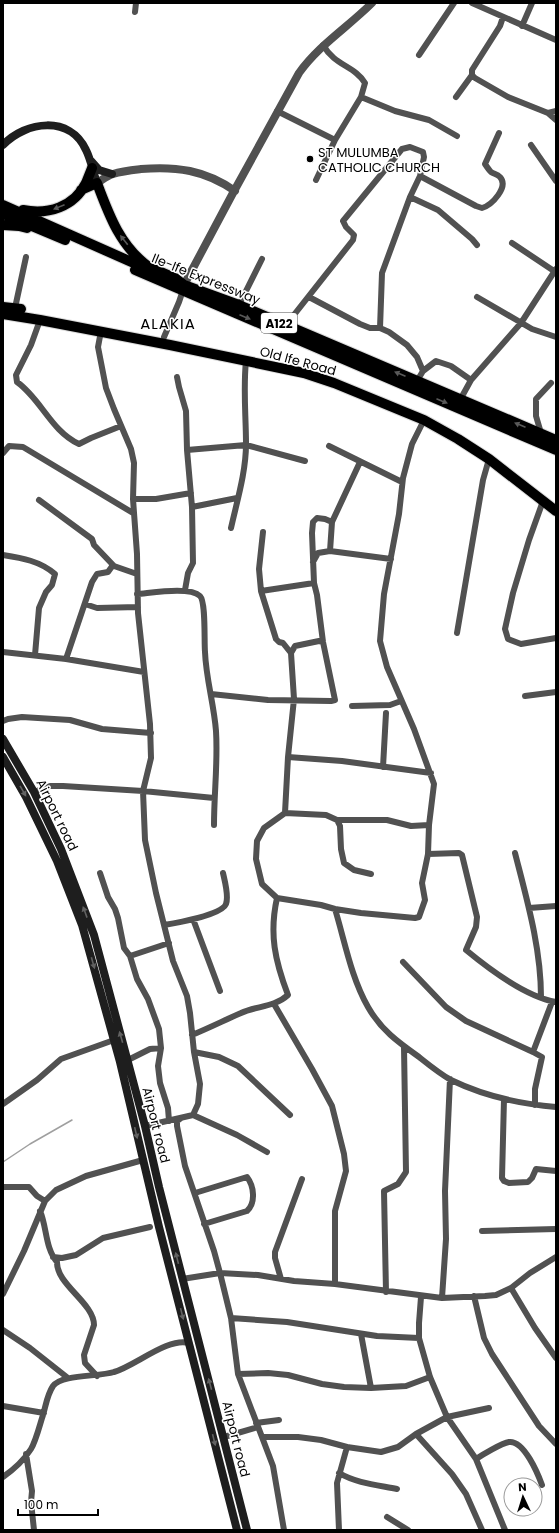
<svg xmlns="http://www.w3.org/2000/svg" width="559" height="1533" font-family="Poppins,sans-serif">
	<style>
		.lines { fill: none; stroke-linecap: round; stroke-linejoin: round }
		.stream { stroke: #9f9f9f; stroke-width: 1.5 }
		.primary-casing { stroke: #dbdbdb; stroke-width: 12 }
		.trunk-casing { stroke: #dbdbdb; stroke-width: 12 }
		.minor { stroke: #515151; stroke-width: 6 }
		.tertiary { stroke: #515151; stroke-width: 8 }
		.secondary { stroke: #1e1e1e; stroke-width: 8 }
		.primary { stroke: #000; stroke-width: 10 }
		.trunk { stroke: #000; stroke-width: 10 }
		.oneway { fill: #595959 }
		.oneway2 { fill: #626262 }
		.poi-dot { fill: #000; stroke: #fff; stroke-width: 1.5 }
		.labels { text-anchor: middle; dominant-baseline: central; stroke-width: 3; stroke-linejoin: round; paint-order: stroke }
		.shield { fill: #fff; stroke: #4c4c4c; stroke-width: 1 }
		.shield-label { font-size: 12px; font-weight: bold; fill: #000 }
		.poi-label { font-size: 13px; fill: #000; stroke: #fff; text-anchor: start }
		.street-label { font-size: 13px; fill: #000; stroke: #fff }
		.quarter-label { font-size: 15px; letter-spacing: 1px; fill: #000; stroke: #fff }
	</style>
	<rect width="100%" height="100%" fill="#fff"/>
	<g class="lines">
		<path class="stream" d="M3,1162L30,1144L72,1120"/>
		<defs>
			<path id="primary" d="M3,307L21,309
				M3,314L40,320L170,345L304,373L334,383L424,420L458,439L489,459L556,511"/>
			<path id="trunk" d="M81,190L97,183C109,215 120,246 149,267
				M3,205L145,268L154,269L175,278L184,285L239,305L556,440
				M23,210C48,215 74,207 86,183C88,178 90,173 92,168
				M3,214L65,240
				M3,225L19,226L27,228
				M135,270L556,450"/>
		</defs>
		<use href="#primary" class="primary-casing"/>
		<use href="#trunk" class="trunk-casing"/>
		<path class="minor" d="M472,3L556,40
			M135,12L136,3
			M522,26L532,3
			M419,55L454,3
			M472,75L475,78L508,97L548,113L556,120
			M361,97L395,111L429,120L457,136
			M456,97L472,75V70L500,26L503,17
			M277,111L335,140
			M548,113L556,111
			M531,145L556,181
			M420,176L476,206L482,208C492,205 509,187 500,177C497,174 494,174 491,172C489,170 487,167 485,164L499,133
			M316,180L335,140L361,97L365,83C355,66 335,66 323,45
			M410,197L438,210L472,239L477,245
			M512,243L554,271
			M309,297L360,324L370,328H380L389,332L407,345L417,357L423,371
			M477,297L532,329L556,337
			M239,305L262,259
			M15,308L26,257
			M40,320L31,345L16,375L17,382C41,399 51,431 79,444L91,438L121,426
			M286,325L353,240L354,235L346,227L343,221L402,149L410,147L423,152L424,157L420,176L410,197L382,273L380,328
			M101,331L98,347L106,388L114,409L131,449L134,463L133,499L137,554L138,613L150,724L151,758L143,791L145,840L156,893L173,961L187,996L190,1013L194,1052L200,1084L198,1104L193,1115L145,1126
			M164,337L179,302L183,290
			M177,377L179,387L186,411L187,450L192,507L193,563L188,573L185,590
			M417,381L423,371L436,361L451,366L471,380
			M460,400L471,380L521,323L556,269
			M541,433L536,416V399L551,383
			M329,446L402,482
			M187,450L246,445L305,461
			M3,453L9,446L23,447L133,513
			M133,499H156L191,493
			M39,500L92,539L94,545L114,566L137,574
			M543,501L529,540L513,593L505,629L508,639L521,644L556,638
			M192,507L237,498
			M231,528C237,501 246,472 246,444C246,416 243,389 246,361
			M263,532L259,569L261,591L276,639L279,642L283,643L291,653
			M330,551L332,522L360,462
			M3,555C22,558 40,561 55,574L52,585L46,592L39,608L35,655
			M313,562L318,553L330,551L391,559
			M261,591L314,583
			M137,594C151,593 190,586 200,596C206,602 204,641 205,652C206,679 214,704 216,731C218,762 214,793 214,825
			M85,604L97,608L138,607
			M457,633L483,480L489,459
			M323,642L319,641L295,646L291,653L294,699L288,757L285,813L264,828L257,841L256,859L262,884L277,898L321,905L335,909L361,913L415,918L419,917L425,900L422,883L428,854L429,825L434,784L414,729L387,667L380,641L384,594L399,514L403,478L412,444L424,420
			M3,652L66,659L144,672
			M66,659L92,582L97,574L108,572L113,565
			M211,694L268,700L331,701L335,700L323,642L317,595L314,583L312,533L313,522L317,518L325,519L332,522
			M525,696L556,692
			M352,706L390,705L401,701
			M3,721L8,719L22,717L70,720L102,729L151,733
			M288,757L342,761L431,773
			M383,767L386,713
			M34,792L50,786H63L143,791L214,798
			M285,813L326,815L337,820L340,826L341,849L344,863L354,870L371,874
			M337,820H387L411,826L429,825
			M515,853C527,900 541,948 541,997
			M428,854L459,853L462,855L477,917L476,927L466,950C489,969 526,997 556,1002
			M100,873L108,897L115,909L118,918L124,948L130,956L137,979L148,999L159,1029L161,1048L158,1066L160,1083L168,1108L169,1121
			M529,908L556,906
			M335,909C345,942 351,977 368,1007C381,1030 398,1042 419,1057C429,1065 440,1074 451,1080C484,1096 520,1104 556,1107
			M193,919L220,991
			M164,925C176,923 222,915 226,904C229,896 225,882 223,873
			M130,956L169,943
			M403,962L446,1007L466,1021L533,1052
			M274,1004L312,1069L332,1106L344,1154L346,1171L335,1211V1284
			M192,1035C209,1028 225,1020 241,1013C256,1006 275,1007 288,995C275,961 269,934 277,898
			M194,1052L219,1057L238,1066L290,1115
			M128,1060L150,1049L161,1048
			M504,1099L502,1178L504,1181L509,1183L528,1182L532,1178L536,1169L556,1171
			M3,1104L37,1080L61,1059L114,1040
			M535,1105V1089L542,1057L533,1052L552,1002
			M193,1115L237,1135L267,1152
			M181,1118L177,1121V1126L185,1166L214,1251L220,1273L231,1318L238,1374L273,1466L284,1530
			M3,1187H29L37,1196L45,1201
			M195,1193L247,1177C254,1186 256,1203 247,1211L204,1224
			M40,1211C47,1227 45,1248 57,1262C56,1284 94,1303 94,1325L84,1355L85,1363L97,1376
			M482,1231L556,1229
			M53,1257L62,1258L76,1255L103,1238L150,1227
			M182,1279L220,1273L258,1275L294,1281L335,1284L442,1298L485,1296L496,1295L511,1288L530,1273L556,1257
			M281,1279L275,1258V1252L302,1179
			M511,1288L535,1328L556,1358
			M386,1292L384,1191L398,1184L406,1172L404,1047
			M3,1294L24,1251L45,1201L56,1190L86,1176L143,1160
			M474,1296L484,1338L492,1354L539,1426L556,1444
			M421,1297L419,1323V1338L430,1377L447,1417L476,1459L505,1530
			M442,1298L446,1239L445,1191L450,1079
			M231,1318L287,1322L377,1336L419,1338
			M3,1330L30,1348L68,1378
			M361,1334L371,1388
			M238,1374L268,1373L288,1375L322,1384L344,1387L371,1388L406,1386L430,1377
			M3,1406L44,1413
			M256,1423L279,1420
			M416,1434L452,1474L466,1494L482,1530
			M224,1437L258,1427
			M263,1437H298L321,1440L347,1447L381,1452L398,1447L416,1434L447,1417L489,1408
			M26,1454L32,1491L31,1502L34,1530
			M476,1459C482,1455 502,1443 509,1442C524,1440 538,1474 542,1485
			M339,1473C356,1483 377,1485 397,1489
			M3,1477C13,1470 24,1460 31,1449C36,1441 40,1424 43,1415C46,1405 47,1395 53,1386C62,1374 98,1377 114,1372C135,1366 168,1337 189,1343
			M387,1517L408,1530
			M339,1530L337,1483L347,1447"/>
		<path class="tertiary" d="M97,183C102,180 108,175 113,174C122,171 132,170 141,169C176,166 205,170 235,191
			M184,285L233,193L299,73C319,45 348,27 372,3"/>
		<path class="secondary" d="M3,145C26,121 70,115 86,150C91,160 93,172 97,183
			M91,161L99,170L112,174
			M3,739L34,792L61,849L94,935L145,1126L159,1187L247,1530
			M3,757L26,797L57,861L82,925L120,1062L159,1227L237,1530"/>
		<use href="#primary" class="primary"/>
		<use href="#trunk" class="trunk"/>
	</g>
	<defs><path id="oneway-solid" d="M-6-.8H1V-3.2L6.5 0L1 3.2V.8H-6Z"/></defs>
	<g class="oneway">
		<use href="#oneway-solid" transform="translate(59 207) rotate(158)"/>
		<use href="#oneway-solid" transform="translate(124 240) rotate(-128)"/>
		<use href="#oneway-solid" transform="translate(245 317) rotate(23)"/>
		<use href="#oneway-solid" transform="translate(400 374) rotate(-157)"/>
		<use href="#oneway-solid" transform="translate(442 401) rotate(23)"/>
		<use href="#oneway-solid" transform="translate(520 425) rotate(-157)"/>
	</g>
	<g class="oneway2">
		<use href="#oneway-solid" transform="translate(23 791) rotate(60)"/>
		<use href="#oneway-solid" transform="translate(85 912) rotate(-110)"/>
		<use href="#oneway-solid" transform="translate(93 963) rotate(74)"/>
		<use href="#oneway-solid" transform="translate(121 1037) rotate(-106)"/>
		<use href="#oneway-solid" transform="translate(136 1133) rotate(77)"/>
		<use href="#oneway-solid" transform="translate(177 1258) rotate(-104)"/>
		<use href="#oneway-solid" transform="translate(182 1314) rotate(76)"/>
		<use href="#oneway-solid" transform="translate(210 1384) rotate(-105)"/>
		<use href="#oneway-solid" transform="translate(214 1440) rotate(76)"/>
	</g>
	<circle class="poi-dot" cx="310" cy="159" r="4"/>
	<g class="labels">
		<rect class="shield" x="261" y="313" width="36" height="20" rx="3"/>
		<g class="shield-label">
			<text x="279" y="323">A122</text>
		</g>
		<g class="poi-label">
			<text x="318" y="152">ST MULUMBA<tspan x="318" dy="15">CATHOLIC CHURCH</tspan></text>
		</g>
		<g class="street-label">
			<text transform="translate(206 279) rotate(22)">Ile-Ife Expressway</text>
			<text transform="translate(298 361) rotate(15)">Old Ife Road</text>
			<text transform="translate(57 815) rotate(64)">Airport road</text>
			<text transform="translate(156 1125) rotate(76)">Airport road</text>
			<text transform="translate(236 1439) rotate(76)">Airport road</text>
		</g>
		<g class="quarter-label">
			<text x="168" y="323">ALAKIA</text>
		</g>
	</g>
	<rect width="559" height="1533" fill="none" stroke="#000000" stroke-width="8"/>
	<g transform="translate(523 1497) rotate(356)"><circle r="19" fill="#ffffff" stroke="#999999"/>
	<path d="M0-3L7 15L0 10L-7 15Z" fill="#000000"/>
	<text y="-6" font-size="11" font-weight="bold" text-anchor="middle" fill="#000000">N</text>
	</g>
	<path d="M18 1509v6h80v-6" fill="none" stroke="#000000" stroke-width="2"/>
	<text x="24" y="1509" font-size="12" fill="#000000" stroke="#ffffff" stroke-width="3" paint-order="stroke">100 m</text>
</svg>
